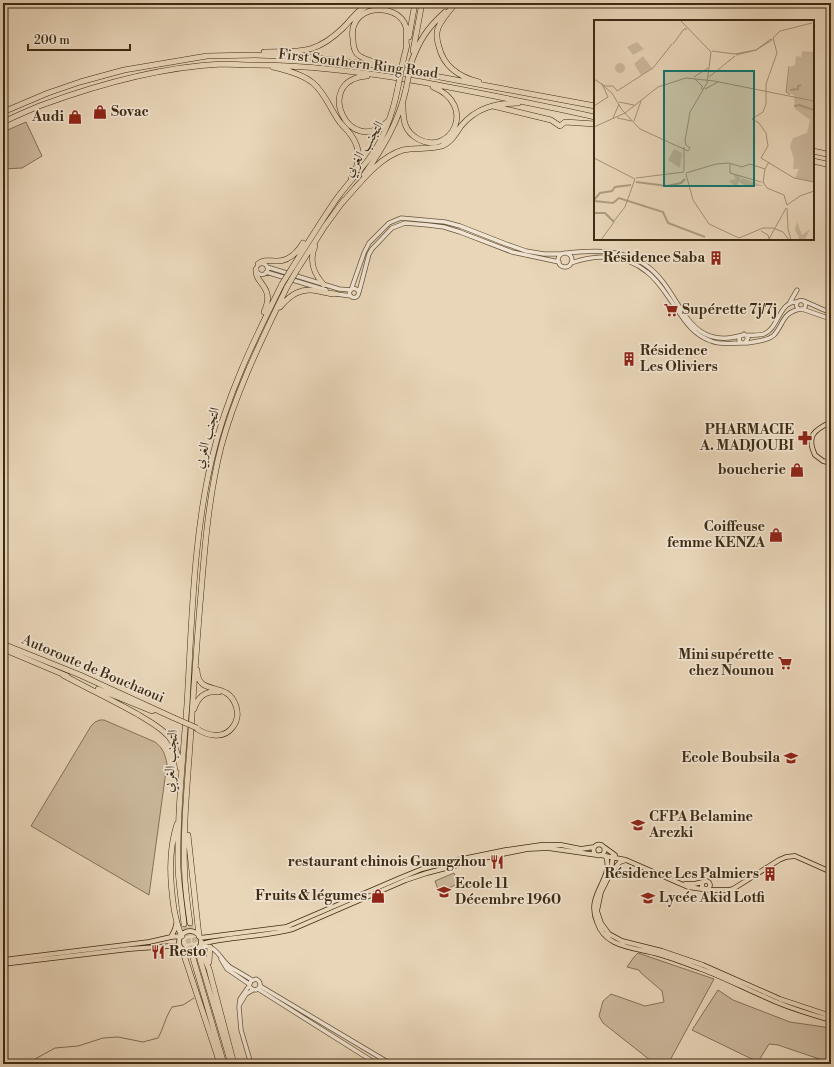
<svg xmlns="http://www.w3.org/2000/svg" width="834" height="1067" font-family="'Libre Bodoni',Amiri,serif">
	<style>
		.green { fill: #ccb99d; stroke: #847258 }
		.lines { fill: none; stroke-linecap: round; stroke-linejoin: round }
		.stream { stroke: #816f55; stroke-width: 1 }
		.highway-tunnel { stroke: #c7b498; stroke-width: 5; stroke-dasharray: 5 2.5; stroke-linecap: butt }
		.minor-casing { stroke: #68563c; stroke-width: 5 }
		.major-casing { stroke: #3d2b13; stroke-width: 5.5 }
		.highway-casing { stroke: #3d2b13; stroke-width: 6 }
		.minor { stroke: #f1e4d2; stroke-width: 3.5 }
		.major { stroke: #e9d6b9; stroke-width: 4 }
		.highway { stroke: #e9d6b9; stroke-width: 5 }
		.highway-bridge-casing { stroke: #3d2b13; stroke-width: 6; stroke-linecap: butt }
		.highway-bridge { stroke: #e9d6b9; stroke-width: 5 }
		.labels { text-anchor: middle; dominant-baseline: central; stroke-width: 3.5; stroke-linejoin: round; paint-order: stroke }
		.street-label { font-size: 14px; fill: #3d2b13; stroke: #f1e4d2 }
		.poi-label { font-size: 14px; font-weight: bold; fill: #3d2b13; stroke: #f1e4d2; text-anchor: end }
		.inset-river { fill: none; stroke: #af9c81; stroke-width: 2 }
		.inset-road { fill: none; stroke: #a49277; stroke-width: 1 }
		.view { fill: #0f766e; fill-opacity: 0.15; stroke: #0f766e; stroke-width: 2 }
		.inset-edge { fill: none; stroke: #3d2b13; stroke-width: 2 }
	</style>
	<rect width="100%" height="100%" fill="#e9d6b9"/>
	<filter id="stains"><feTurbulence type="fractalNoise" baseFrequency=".005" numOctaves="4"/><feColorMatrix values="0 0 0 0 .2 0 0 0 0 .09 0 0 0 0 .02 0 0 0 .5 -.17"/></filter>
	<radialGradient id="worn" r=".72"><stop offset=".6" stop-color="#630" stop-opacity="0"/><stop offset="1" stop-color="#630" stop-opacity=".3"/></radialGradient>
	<path class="green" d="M26,122L42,156L22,168L3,169V132Z
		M100,720H104L155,742C163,748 165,754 167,764L149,895L31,826L91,726L95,722Z
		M454,873L458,884L439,892L435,881Z
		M638,953L714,979L668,1064H655L603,1023L599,1016L603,1001L611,994L645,1006L664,1002L662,991L641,973L639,970L627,967L634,957Z
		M718,990L733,1000L790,1022L831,1028V1063L778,1045L769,1044L758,1062L692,1030Z"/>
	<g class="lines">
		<path class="stream" d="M3,1061L24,1064
			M26,1064L55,1048L78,1046L103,1038L118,1037L143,1042L158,1038C164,1027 165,1018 172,1007L183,1005L194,998"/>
		<path class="highway-tunnel" d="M190,923L199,956
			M184,924L193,958"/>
		<defs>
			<path id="minor" d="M567,253C594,250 624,249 647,266C683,292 684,353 743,335L744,334L748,338L745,343H741L739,340L740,336L743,335
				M558 260a7 7 0 1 1 14 0a7 7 0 1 1-14 0Z
				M571,263C597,254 625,254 647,272C658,280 666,294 674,305C684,320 693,335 711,341C720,345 732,343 741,343
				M256.5 269a5.5 5.5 0 1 1 11 0a5.5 5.5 0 1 1-11 0Z
				M267,267L339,289L351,290
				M266,272L326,290
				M349.5 293a4.5 4.5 0 1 1 9 0a4.5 4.5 0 1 1-9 0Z
				M351,290L364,253L369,243L389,223L401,218L445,222L460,226L506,244L526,251L544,254H561
				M359,292L369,254L372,249L392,228L405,223L428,225L444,227L460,232L512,252L559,262
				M336,294L351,296
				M796.5 305a4.5 4.5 0 1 1 9 0a4.5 4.5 0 1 1-9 0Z
				M804,301L831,313
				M790,302L797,290
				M802,309L831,319
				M744,335C751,335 758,336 764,334C779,328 779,301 797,302
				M746,343C754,342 768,341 774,335C784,324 782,312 801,309
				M201,946C217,945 219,958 230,967C237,971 244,975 252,980
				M221,959L227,969L249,984
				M249,986L252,989L256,990L259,988C261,984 260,981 256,979L251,981L249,986L240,999L239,1007L241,1030L251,1064
				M260,986L391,1064
				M258,989L377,1064
				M240,1004L246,994L253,990"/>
			<path id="major" d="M831,422C814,430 806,436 815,455L823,461L831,463
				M593.5 850a5.5 5.5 0 1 1 11 0a5.5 5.5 0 1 1-11 0Z
				M604,847L615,855
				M613,854L611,872L601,892L597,911L601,923L609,934L622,941L662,951L703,965L780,999L831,1016
				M600,855L626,860L688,887L709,890H729L733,889L779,860L786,857L795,856L831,872
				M606,856C614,880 585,894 597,922C600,931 606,938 614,942C628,949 644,950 658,954C673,958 687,964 701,969C723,977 744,988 765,997C786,1007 809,1014 831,1020
				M613,870L620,862L626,860
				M702 885a4 4 0 1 1 8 0a4 4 0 1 1-8 0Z
				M685,884H694L703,882
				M179 942a11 11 0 1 1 22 0a11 11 0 1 1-22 0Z
				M171,937L175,929L176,924
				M200,938L286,927L400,878L422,869L457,860L506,850L541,845H561L581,849L594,847
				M201,944C231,936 263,937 293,929L406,880L427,873L484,858L527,849L548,848L597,855
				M3,960L149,942L171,937L181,936
				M3,964L129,949L170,946H180"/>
			<path id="highway" d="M454,5C448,12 442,19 438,28C436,34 437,41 439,47C444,67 459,77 479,82
				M409,37L415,3
				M413,51L422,3
				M264,52C300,51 315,55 343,28C354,17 358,8 374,3
				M403,61L407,45
				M411,63C419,41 427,28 445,12
				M383,64C375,62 363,60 357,54C354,50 353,44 353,39C347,5 398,0 406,27C407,34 406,41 406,48
				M273,67C287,70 302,74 313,83C324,92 329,106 337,118C341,125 347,129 351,135C361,149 361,163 351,177
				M367,76C312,80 349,160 388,121
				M403,105C403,120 404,131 418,139C451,157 478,105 433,87
				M493,106L551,120L560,126L565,122L595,124
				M3,112L48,93L80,82L124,70L207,56L255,55L309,57L381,66L595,106
				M3,122C16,116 29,110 42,105C99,84 161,67 222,64C232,64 241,65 250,65C308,65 365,72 422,82C480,93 538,104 595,117
				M813,151L831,155
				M813,161L831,165
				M364,175C383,148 399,121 406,89
				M343,202C359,184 379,157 403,150C415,147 430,150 442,146C451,142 456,134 461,126C476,108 495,103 518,103
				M315,246C309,261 313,273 324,285
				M258,264C264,259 270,261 277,261C289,261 297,253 303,243
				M292,268C306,246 320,223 335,201C345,187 357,174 368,160C384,139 393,113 398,87
				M256,269C254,284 276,286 264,312
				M297,270L325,226L344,200
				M280,307C290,295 301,287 318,291C324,292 330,294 336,294
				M3,644L80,675L174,718
				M3,649L67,676
				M63,675C89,689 114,701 139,715C150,722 161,727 169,737C176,746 179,757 180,768
				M98,689L152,711
				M194,709C198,697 205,690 219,692
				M197,729C202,732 208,735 214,735C230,737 241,721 236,706C227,679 198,698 197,670
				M177,824C168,852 170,881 174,909C176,918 177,927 182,936
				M188,835L199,936
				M190,923C188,909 186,895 185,880C182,832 188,779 191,730C194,684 197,639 201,593C205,544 209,495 221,447C236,391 262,339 287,287
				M184,924C182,906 179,887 178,868C177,814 183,758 187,704C192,622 193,538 212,458C226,397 254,340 282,284
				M200,947L209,969L234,1064
				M182,949L220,1064
				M199,956L231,1064
				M193,958L224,1064
				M209,962L210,947"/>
		</defs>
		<use href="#minor" class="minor-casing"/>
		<use href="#major" class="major-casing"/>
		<use href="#highway" class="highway-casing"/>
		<use href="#minor" class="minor"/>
		<use href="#major" class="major"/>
		<use href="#highway" class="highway"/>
		<defs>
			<path id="highway-bridge" d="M398,87L403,61
				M406,89L411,63
				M282,284L292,268
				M287,287L297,270
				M174,718L197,728"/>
		</defs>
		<use href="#highway-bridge" class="highway-bridge-casing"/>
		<use href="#highway-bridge" class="highway-bridge"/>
	</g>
	<defs>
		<symbol id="shop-bare" viewBox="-9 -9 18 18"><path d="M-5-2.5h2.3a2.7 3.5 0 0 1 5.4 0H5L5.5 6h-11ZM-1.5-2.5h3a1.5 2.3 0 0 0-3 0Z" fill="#8f2418" stroke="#f1e4d2" stroke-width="2.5" paint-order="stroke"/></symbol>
		<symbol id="building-bare" viewBox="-9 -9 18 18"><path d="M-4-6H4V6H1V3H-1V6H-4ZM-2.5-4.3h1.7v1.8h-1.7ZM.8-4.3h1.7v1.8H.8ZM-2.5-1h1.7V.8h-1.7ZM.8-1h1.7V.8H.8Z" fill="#8f2418" stroke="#f1e4d2" stroke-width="2.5" paint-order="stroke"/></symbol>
		<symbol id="supermarket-bare" viewBox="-9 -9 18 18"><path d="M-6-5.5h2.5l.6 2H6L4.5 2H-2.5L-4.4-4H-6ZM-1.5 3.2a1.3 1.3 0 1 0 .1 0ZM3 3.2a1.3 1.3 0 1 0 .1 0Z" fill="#8f2418" stroke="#f1e4d2" stroke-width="2.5" paint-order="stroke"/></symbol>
		<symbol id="pharmacy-bare" viewBox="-9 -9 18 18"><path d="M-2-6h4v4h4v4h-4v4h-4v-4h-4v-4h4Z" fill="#8f2418" stroke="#f1e4d2" stroke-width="2.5" paint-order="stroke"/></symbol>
		<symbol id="school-bare" viewBox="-9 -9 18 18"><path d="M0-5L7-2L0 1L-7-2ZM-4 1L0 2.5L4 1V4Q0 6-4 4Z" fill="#8f2418" stroke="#f1e4d2" stroke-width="2.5" paint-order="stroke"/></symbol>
		<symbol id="university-bare" viewBox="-9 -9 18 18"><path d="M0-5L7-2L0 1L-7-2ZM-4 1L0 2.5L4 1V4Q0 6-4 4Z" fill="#8f2418" stroke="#f1e4d2" stroke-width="2.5" paint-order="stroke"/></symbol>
		<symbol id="restaurant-bare" viewBox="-9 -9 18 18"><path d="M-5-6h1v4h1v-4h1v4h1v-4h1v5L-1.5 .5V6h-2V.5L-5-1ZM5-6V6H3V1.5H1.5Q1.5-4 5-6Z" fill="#8f2418" stroke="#f1e4d2" stroke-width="2.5" paint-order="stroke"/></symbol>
	</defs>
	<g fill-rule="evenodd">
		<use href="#shop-bare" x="90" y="102" width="20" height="20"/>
		<use href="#shop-bare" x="65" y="107" width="20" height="20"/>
		<use href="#building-bare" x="706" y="248" width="20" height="20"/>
		<use href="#supermarket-bare" x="661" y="300" width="20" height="20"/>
		<use href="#building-bare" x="619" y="349" width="20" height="20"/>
		<use href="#pharmacy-bare" x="795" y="428" width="20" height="20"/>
		<use href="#shop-bare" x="787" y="460" width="20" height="20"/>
		<use href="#shop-bare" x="766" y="525" width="20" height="20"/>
		<use href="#supermarket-bare" x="775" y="653" width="20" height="20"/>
		<use href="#school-bare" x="781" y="748" width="20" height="20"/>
		<use href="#university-bare" x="628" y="815" width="20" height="20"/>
		<use href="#restaurant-bare" x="487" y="852" width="20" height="20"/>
		<use href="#building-bare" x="760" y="864" width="20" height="20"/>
		<use href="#school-bare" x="434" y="882" width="20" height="20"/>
		<use href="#shop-bare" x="368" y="886" width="20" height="20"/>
		<use href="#school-bare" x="638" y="888" width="20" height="20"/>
		<use href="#restaurant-bare" x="148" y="942" width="20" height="20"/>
	</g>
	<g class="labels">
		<g class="street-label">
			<text transform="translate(358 64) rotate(7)">First Southern Ring Road</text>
			<text transform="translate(364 149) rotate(-58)">التجنب الغربي</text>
			<text transform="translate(207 438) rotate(-74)">التجنب الغربي</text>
			<text transform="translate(93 669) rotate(23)">Autoroute de Bouchaoui</text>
			<text transform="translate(171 761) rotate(-86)">التجنب الغربي</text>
		</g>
		<g class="poi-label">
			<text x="111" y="112" text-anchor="start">Sovac</text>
			<text x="64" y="117">Audi</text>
			<text x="705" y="258">Résidence Saba</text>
			<text x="682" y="310" text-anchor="start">Supérette 7j/7j</text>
			<text x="640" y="351" text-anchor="start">Résidence<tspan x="640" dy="16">Les Oliviers</tspan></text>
			<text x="794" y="430">PHARMACIE<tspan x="794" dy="16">A. MADJOUBI</tspan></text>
			<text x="786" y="470">boucherie</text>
			<text x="765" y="527">Coiffeuse<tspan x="765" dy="16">femme KENZA</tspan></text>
			<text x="774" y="655">Mini supérette<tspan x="774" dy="16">chez Nounou</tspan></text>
			<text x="780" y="758">Ecole Boubsila</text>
			<text x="649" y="817" text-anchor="start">CFPA Belamine<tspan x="649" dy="16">Arezki</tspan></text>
			<text x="486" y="862">restaurant chinois Guangzhou</text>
			<text x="759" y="874">Résidence Les Palmiers</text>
			<text x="455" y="884" text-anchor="start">Ecole 11<tspan x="455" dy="16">Décembre 1960</tspan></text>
			<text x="367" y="896">Fruits &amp; légumes</text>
			<text x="659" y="898" text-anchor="start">Lycée Akid Lotfi</text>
			<text x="169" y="952" text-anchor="start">Resto</text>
		</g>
	</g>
	<g transform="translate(594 20)">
		<rect width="220" height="220" fill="#e9d6b9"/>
		<path d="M43,22L50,29L39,35L33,27ZM208,31L220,32L219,162L201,158L205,149H199L200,139L196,126L199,118L213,113L216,100L201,89L200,75L192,72L196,47L201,45L202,36L207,37ZM49,36L58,48L47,55L40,44ZM21 48a5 5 0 1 1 10 0a5 5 0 1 1-10 0ZM80,129L88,133L86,148L74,140ZM139,154L147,157L145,161L148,158L170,166H152L145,162L142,167L135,161L142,159ZM203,202L208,215L216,209L211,220H204L205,217L201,210Z" fill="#ccb99d"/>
		<path class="inset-river" d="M196,70L204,69V66L207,65M200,86L205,85L220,90M42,162L73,166L87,163L91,159M0,180L6,173L18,171L21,167L37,165M0,181L19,183L25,178L69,192L74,203L111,217M0,193H11L20,202"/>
		<path class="inset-road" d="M86,0L117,32M179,18L183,33L172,64V84L169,92L158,99L165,103L172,113L174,126L167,138L200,158L220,162M179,18L186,11L218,3M79,24L90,9H93M118,31L141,34M141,34L162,30L177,19L178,20L162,30L142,35M195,46L192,72L196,75M100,57L114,48M115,57L141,36M0,59L11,66H19L23,71M101,59L108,66V70M7,64L18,73L28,90L46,109L94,131L96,128L92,125L91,120M9,66L14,77M111,69L124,62M23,71L59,48L78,24M25,82L40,85M0,86L14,77M19,98L25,84M23,98L38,101M40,101L47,81M0,107L31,93L64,67L92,58L120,61L220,81M91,121L96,92L113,63L117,32M0,138L41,159L31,187L20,201M135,143L148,147M136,144V153L167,162M148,147L156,144L171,149M90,151V127M92,153L122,144L135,143M92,154L99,180L115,204L145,218L169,208H179L189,212L195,220M42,158L90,152M169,162L173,168L190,175L193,185M169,163L171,149L175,142M193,185L206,176L220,171M193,188L194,209L197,220M167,211L174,215L175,219M175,219L192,188M7,220L20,202"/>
		<path class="view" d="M70,51H160V166H70Z"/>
		<rect width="220" height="220" class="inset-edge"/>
	</g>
	<rect width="834" height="1067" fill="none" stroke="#e9d6b9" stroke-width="16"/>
	<rect x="4" y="4" width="826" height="1059" fill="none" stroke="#3d2b13" stroke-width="2"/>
	<rect x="8" y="8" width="818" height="1051" fill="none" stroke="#3d2b13"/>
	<path d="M28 44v6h102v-6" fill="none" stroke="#3d2b13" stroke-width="2"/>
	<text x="34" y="44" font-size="12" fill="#3d2b13" stroke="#f1e4d2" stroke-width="3" paint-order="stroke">200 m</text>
	<rect width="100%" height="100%" filter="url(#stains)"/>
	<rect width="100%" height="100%" fill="url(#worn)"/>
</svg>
